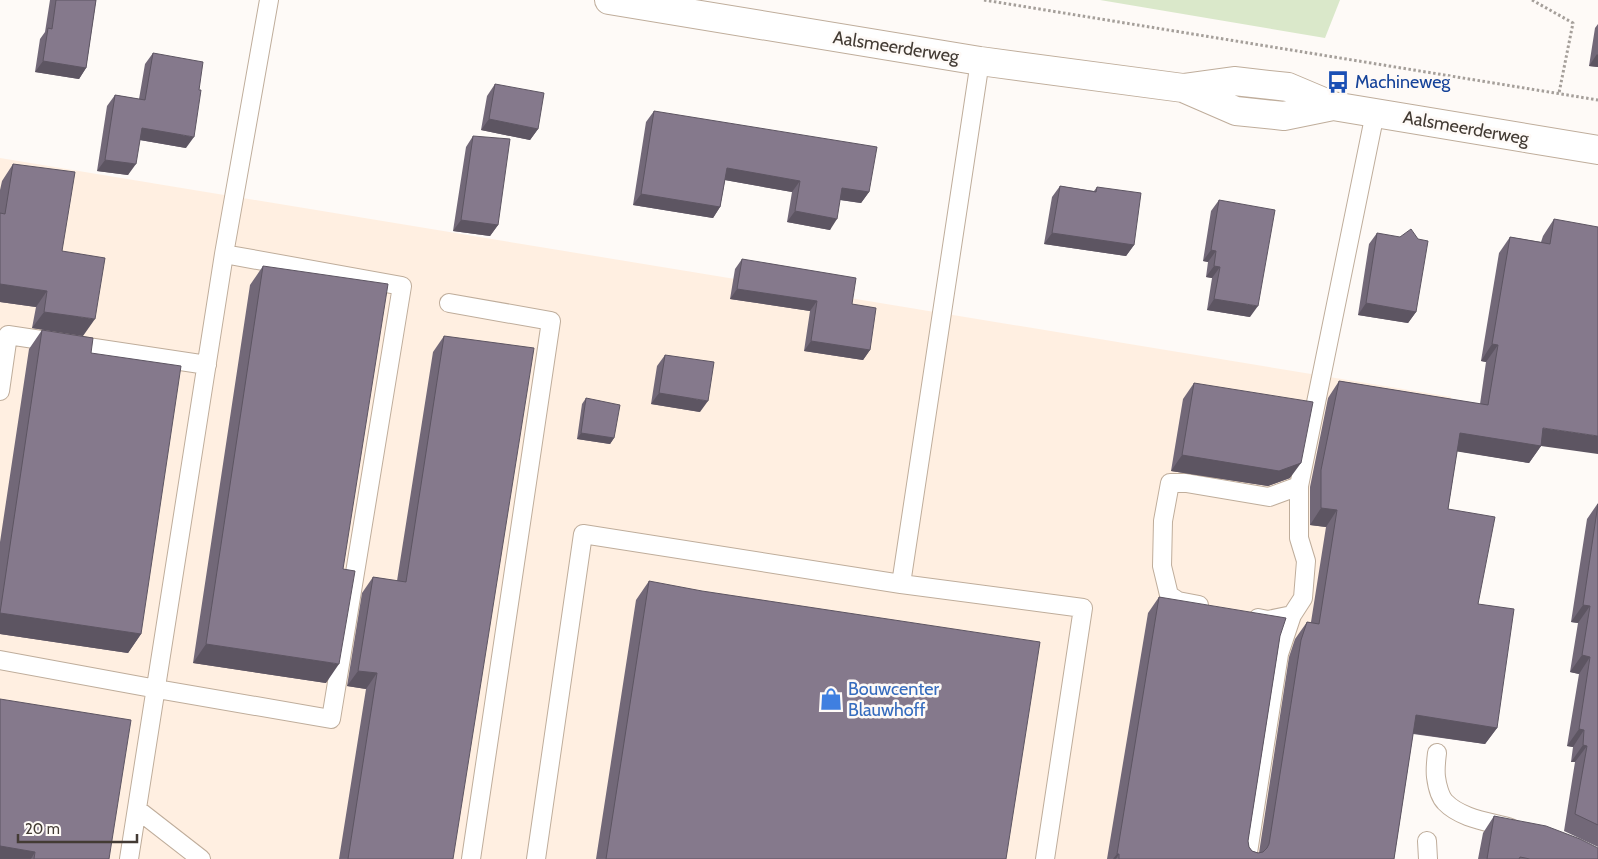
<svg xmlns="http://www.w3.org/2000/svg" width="1598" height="859" font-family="Cabin,sans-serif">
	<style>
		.built { fill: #ffefe1 }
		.green { fill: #dae8ca }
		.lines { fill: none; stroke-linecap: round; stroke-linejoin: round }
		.service-casing { stroke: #bfad9b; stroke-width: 20 }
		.tertiary-casing { stroke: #bfad9b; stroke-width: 30 }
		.path { stroke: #a59f9a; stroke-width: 3; stroke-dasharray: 2.5 2.5; stroke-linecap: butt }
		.service { stroke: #fff; stroke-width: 18 }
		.tertiary { stroke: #fff; stroke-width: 28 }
		.wall { fill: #726878 }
		.shaded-wall { fill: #5d5562 }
		.building { fill: #85798c; stroke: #5d5562 }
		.labels { text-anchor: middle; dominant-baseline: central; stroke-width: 5; stroke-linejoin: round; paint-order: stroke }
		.street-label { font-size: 18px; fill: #433b34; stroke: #fefaf7 }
		.transit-label { font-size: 18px; fill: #164399; stroke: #fefaf7; text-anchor: start }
		.shop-label { font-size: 18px; fill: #366cbe; stroke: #fefaf7; text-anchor: start }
	</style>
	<rect width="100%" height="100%" fill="#fefaf7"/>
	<path class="built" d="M0,158L1451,397L1380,859H0Z"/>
	<path class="green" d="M1100,0H1340L1325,38Z"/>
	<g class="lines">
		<defs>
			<path id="service" d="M449,303L551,321L471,859
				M0,391L8,335L207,365
				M901,584L1083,608L1045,859
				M1199,605L1178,601L1169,595L1162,566L1163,521L1170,483H1186L1269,497L1299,486
				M1258,618L1268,620L1292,615L1303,598L1306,561L1299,538V486L1375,113
				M0,660L157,689L331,719L402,286L224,254
				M1437,753C1436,761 1435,769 1436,777C1437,785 1440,797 1445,802C1461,819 1491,822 1511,828
				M138,810L201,859
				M1427,841L1428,859
				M129,859L224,254L269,0
				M536,859L583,534L901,584L980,61
				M1247,859L1279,654L1292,615"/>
			<path id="tertiary" d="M609,0L980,61L1183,88L1234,81L1288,87L1333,106L1598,150
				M1183,88L1236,111L1284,116L1333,106"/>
		</defs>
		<use href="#service" class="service-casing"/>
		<use href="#tertiary" class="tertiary-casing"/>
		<path class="path" d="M984,0L1598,100
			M1532,0L1573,23L1559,93"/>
		<use href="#service" class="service"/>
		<use href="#tertiary" class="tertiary"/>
	</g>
	<path class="wall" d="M50,0H96L86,68L79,79L35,72L40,39L45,32Z
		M1598,24V67L1589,66L1595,28Z
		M153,53L186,148L140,140L128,175L97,171L107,106L115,95L139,99L145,64Z
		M495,84L538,129L530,140L481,130L487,96Z
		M654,111L869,192L861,203L840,200L830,230L787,222L792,192L725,180L720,207L713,218L633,205L646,122Z
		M473,136L498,225L490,236L453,231L466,147Z
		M13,164L62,251L83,336L32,328L36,307L0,302V190L2,181Z
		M1060,186L1094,191L1097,187L1134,245L1126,256L1044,244L1052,197Z
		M1219,200L1250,317L1207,310L1212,278L1206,277L1208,262L1203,261L1211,211Z
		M1554,219L1541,446L1529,463L1457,451L1448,509L1478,604L1497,728L1485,744L1413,734L1394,859H1107L1148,613L1159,597L1280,636L1248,841L1249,847L1252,851L1259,853L1289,657L1295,639L1307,622H1311L1326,527L1310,525V487L1328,398L1339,381L1480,404L1486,362L1481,361L1499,253L1510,237L1541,242L1543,236Z
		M1377,233L1416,312L1408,323L1358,315L1369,244Z
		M742,259L852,304L870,350L863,360L804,351L810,311L730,299L735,269Z
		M263,266L343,569L326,683L193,663L250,285Z
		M42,330L91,353L141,634L128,653L0,634V542L29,349Z
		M444,336L453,859H339L366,689L347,686L362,593L373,577L397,581L433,352Z
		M665,355L700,412L651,404L657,366Z
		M1194,383L1290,478L1268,486L1171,471L1183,399Z
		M586,398L614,438L610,444L577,439L582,404Z
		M1598,503V847L1564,831L1575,762H1571L1573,747L1567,746L1579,674L1570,672L1578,623L1571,622L1587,519Z
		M649,581L1006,859H596L636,600Z
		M0,699L109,859H0Z
		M1494,816L1598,859H1478L1483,833Z"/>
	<path class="shaded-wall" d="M1597,54L1598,55V67L1589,66Z
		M43,61L86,68L79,79L35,72Z
		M489,119L538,129L530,140L481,130Z
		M142,128L194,137L186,148L134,139Z
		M105,160L136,164L128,175L97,171Z
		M727,168L800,181L792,192L719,179Z
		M842,188L869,192L861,203L834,199Z
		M641,194L720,207L713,218L633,205Z
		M795,211L837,219L830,230L787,222Z
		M461,220L498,225L490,236L453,231Z
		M1052,233L1134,245L1126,256L1044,244Z
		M1211,250L1216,251L1208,262L1203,261Z
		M1214,266L1220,267L1212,278L1206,277Z
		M0,284L47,291L36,307L0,302Z
		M737,289L817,301L810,311L730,299Z
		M1214,299L1258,306L1250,317L1207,310Z
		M1366,303L1416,312L1408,323L1358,315Z
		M44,312L95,319L83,336L32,328Z
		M811,341L870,350L863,360L804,351Z
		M1492,344L1498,345L1486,362L1481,361Z
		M659,393L708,401L700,412L651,404Z
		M1543,428L1598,436V454L1541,446L1529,463L1448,450L1460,433Z
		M581,433L614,438L610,444L577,439Z
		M1182,455L1301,463L1290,478L1268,486L1171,471Z
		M1321,508L1337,510L1326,527L1310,525Z
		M1583,605L1590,606L1578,623L1571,622Z
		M0,613L141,634L128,653L0,634Z
		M206,644L339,664L326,683L193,663Z
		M1582,655L1590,657L1579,674L1570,672Z
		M358,671L377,673L366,689L347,686Z
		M1416,715L1497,728L1485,744L1404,732Z
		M1579,729L1584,730L1573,747L1567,746Z
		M1583,745L1587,746L1575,762H1571Z
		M0,846L35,852L31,859H0Z
		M1117,854H1119L1116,859H1113Z"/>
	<path class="building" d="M56,0H96L86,68L43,61L48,28L52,29Z
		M153,53L203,62L199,90H201L194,137L142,128L136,164L105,160L115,95L145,100Z
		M495,84L544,93L538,129L489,119Z
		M654,111L877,147L869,192L842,188L837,219L795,211L800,181L727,168L720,207L641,194Z
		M473,136L510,139L498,225L461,220Z
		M13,164L75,172L62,251L105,258L95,319L44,312L47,291L0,284V213L5,214Z
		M1060,186L1096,192L1097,187L1141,193L1134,245L1052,233Z
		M1219,200L1275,210L1258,306L1214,299L1220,267L1214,266L1216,251L1211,250Z
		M1554,219L1598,227V436L1543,428L1541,446L1460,433L1448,509L1495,517L1478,604L1514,609L1497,728L1416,715L1394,859H1119V854H1117L1159,597L1286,618L1280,636L1248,841L1249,847L1252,851L1258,853L1263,852L1267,848L1269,844L1301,640L1307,622L1319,624L1337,510L1321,508V470L1339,381L1488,405L1498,345L1492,344L1510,237L1550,244Z
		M1411,229L1418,239L1428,241L1416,312L1366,303L1377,233L1400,237Z
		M742,259L856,278L852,304L876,308L870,350L811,341L817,301L737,289Z
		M263,266L388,284L343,569L355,571L339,664L206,644Z
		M42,330L93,338L91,353L181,366L141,634L0,613Z
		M444,336L534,348L453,859H348L377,673L358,671L373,577L406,582Z
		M665,355L714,362L708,401L659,393Z
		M1194,383L1313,402L1301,463L1279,471L1182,455Z
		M586,398L620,405L614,438L581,433Z
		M1598,504V825L1575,814L1587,746L1583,745L1584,730L1579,729L1590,657L1582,655L1590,606L1583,605Z
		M649,581L702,591L1040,642L1006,859H606Z
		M0,699L131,720L109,859H34L35,852L0,846Z
		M1494,816L1546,826L1580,839L1598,848V859H1530L1520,857L1519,859H1487Z"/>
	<defs>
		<symbol id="bus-bare" viewBox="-9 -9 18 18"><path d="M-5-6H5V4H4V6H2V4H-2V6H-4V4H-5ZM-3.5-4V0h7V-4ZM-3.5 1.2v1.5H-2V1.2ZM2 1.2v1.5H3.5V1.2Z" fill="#1a4fb4" stroke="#fefaf7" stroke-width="2.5" paint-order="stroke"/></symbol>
		<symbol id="shop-bare" viewBox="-9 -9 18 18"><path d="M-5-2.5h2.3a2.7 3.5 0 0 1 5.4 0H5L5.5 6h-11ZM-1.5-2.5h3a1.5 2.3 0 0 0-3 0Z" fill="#3f7fe0" stroke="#fefaf7" stroke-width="2.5" paint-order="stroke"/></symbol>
	</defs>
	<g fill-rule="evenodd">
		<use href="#bus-bare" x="1322" y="66" width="32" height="32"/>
		<use href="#shop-bare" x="815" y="683" width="32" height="32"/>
	</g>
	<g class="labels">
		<g class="street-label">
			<text transform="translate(896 47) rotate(9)">Aalsmeerderweg</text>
			<text transform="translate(1466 128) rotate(10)">Aalsmeerderweg</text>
		</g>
		<g class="transit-label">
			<text x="1355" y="82">Machineweg</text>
		</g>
		<g class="shop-label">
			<text x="848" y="689">Bouwcenter<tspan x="848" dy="21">Blauwhoff</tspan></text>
		</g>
	</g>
	<path d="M18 834v8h119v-8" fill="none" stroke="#433b34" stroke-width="2.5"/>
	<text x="25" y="834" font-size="15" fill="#433b34" stroke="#fefaf7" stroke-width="4" paint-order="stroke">20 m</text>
</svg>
